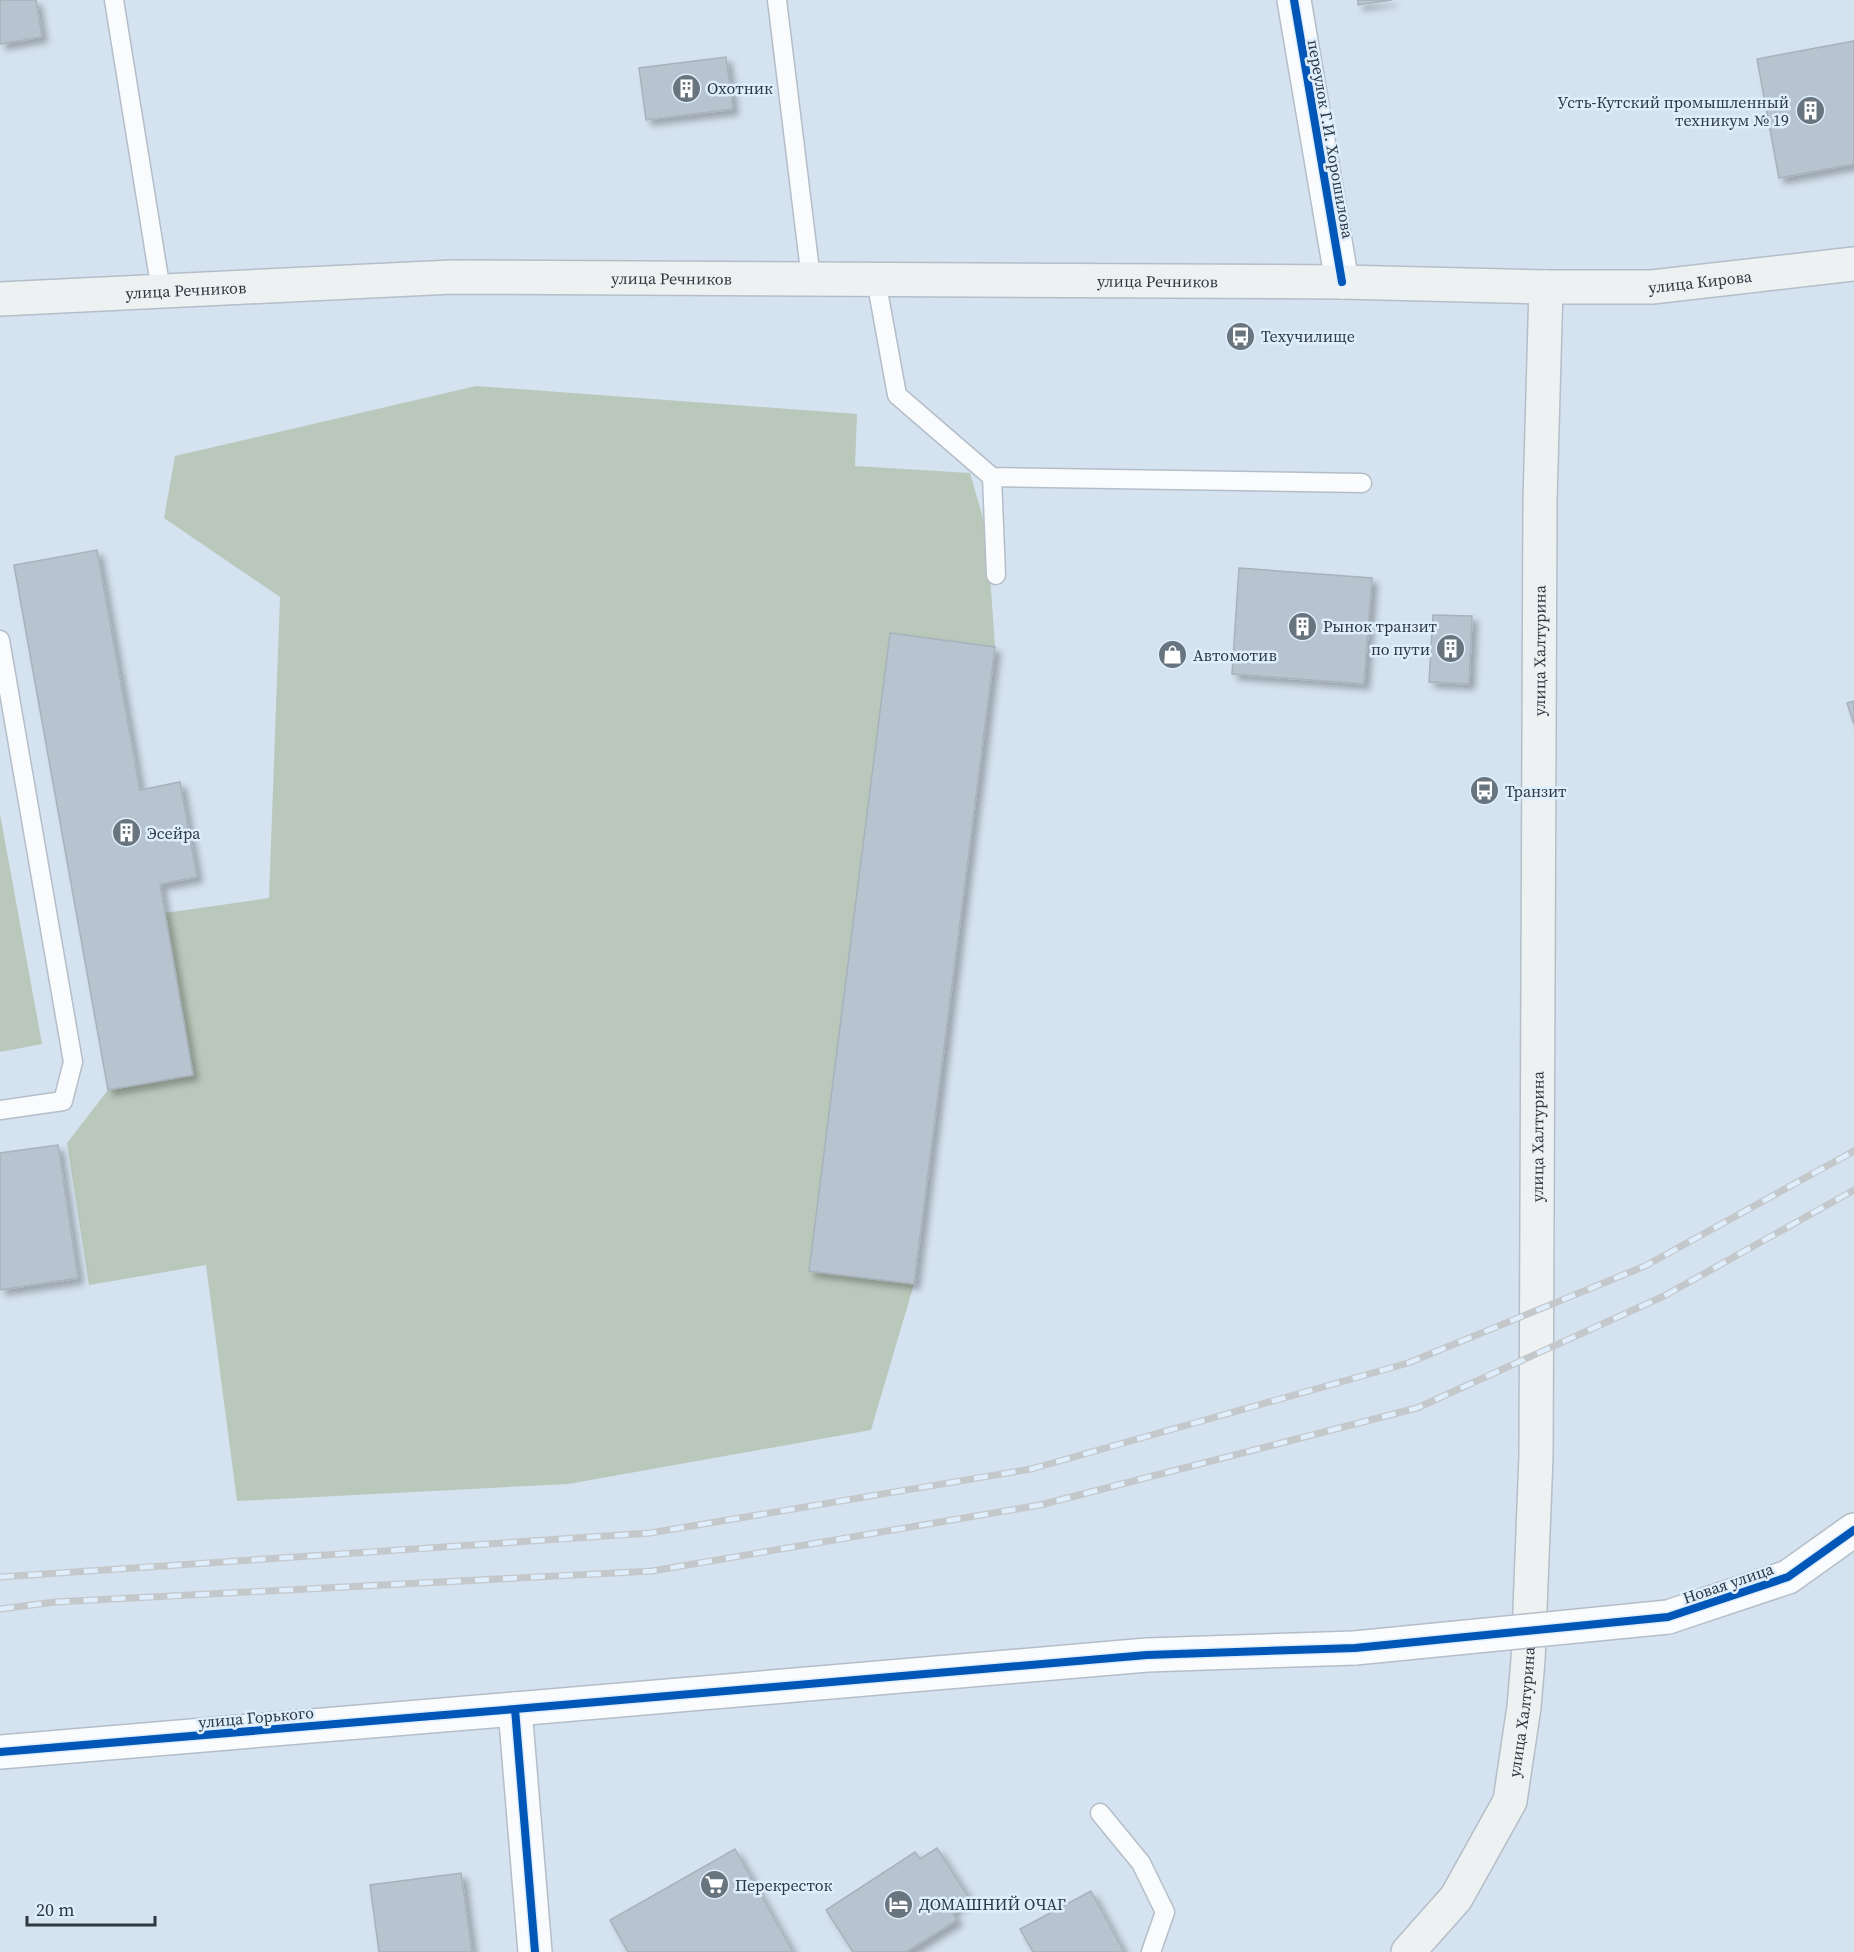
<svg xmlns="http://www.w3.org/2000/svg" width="1854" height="1952" font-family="'Source Serif 4',serif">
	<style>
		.green { fill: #bac8bb }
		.building { fill: #b7c3ce; stroke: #a8b2bc; stroke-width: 1.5; filter: url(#shadow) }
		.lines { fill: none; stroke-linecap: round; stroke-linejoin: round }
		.service-casing { stroke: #b4bec8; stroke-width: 21 }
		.minor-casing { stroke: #b4bec8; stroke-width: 36 }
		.tertiary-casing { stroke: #b4bec8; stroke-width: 36 }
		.secondary-casing { stroke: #b4bec8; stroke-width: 36 }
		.service { stroke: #f9fbfd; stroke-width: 18 }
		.minor { stroke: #f9fbfd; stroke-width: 33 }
		.tertiary { stroke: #f9fbfd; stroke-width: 33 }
		.secondary { stroke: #eef1f2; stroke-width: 33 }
		.rail-casing { stroke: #c5c8cb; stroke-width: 7 }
		.rail { stroke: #dfeefc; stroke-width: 4.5; stroke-dasharray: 14; stroke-linecap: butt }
		.tertiary-bridge-casing { stroke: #b4bec8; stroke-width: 36; stroke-linecap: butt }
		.tertiary-bridge { stroke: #f9fbfd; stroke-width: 33 }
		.cycleway-casing { stroke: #dfeefc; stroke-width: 11 }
		.cycleway { stroke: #0057b8; stroke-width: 8 }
		.labels { text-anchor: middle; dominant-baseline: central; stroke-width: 5; stroke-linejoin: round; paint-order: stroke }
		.poi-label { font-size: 16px; fill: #2e3841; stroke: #dfeefc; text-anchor: start }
		.street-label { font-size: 16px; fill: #2e3841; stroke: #dfeefc }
	</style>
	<defs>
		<filter id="shadow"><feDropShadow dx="5.5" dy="5.5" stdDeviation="3" flood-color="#0004"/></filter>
	</defs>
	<rect width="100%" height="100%" fill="#d5e2ef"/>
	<path class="green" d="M476,386L857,414L855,466L970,473L987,532L995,647L914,1284L871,1430L568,1484L237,1501L206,1265L89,1285L67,1143L108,1090L193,1075L165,913L269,898L280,597L164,518L175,456Z
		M0,814L42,1044L0,1052Z"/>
	<path class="building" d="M0,0H36L42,37L0,44Z
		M1358,0H1392L1358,5Z
		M1854,41V164L1779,178L1757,59Z
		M726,57L733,109L646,120L639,68Z
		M97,550L140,790L180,782L197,877L160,884L193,1075L108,1090L14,565Z
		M1239,568L1372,578L1364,684L1232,674Z
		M1433,615L1472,616L1469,684L1429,682Z
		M890,633L995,647L914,1284L809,1271Z
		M1854,701V724L1847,703Z
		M58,1145L78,1278L0,1290V1153Z
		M937,1848L970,1899L951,1910L957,1920L906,1952H853L826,1910L915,1852L920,1859Z
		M735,1849L793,1952H628L610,1920Z
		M461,1873L472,1952H379L370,1885Z
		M1091,1891L1124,1952H1033L1020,1929Z"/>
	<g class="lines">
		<defs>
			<path id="service" d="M114,0L161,291
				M777,0L811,279
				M876,280L897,395L992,477L1362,483
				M992,477L996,575
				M0,640L73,1062L63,1101L0,1110
				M1100,1813L1141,1863L1165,1912L1151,1952"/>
			<path id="minor" d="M1294,0L1342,282
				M0,1752L515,1709"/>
			<path id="tertiary" d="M1668,1617L1788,1577L1854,1530
				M535,1952L515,1709L1147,1655L1355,1648"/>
			<g id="secondary">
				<path id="s1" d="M0,299L452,277L1342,282L1546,287H1652L1854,264"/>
				<path id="s2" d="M1408,1952L1456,1898L1510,1801L1524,1707L1528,1660L1536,1456L1540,500L1546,287"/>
			</g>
		</defs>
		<use href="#service" class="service-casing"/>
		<use href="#minor" class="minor-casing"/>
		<use href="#tertiary" class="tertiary-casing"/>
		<use href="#secondary" class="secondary-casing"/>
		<use href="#service" class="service"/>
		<use href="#minor" class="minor"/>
		<use href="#tertiary" class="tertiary"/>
		<use href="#secondary" class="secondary"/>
		<defs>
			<path id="rail" d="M0,1577L650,1533L1031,1469L1408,1363L1645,1266L1854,1151
				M0,1609L55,1602L652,1571L1040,1505L1417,1408L1664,1296L1854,1190"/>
		</defs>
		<use href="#rail" class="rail-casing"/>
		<use href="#rail" class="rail"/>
		<defs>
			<path id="tertiary-bridge" d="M1355,1648L1668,1617"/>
		</defs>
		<use href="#tertiary-bridge" class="tertiary-bridge-casing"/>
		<use href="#tertiary-bridge" class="tertiary-bridge"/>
		<defs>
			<path id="cycleway" d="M1294,0L1342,282
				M0,1752L515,1709
				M535,1952L515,1709L1147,1655L1355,1648L1668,1617L1788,1577L1854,1530"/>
		</defs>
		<use href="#cycleway" class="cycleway-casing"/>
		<use href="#cycleway" class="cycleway"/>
	</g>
	<defs>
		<symbol id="building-disc" viewBox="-11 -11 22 22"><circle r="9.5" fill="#68747e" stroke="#dfeefc"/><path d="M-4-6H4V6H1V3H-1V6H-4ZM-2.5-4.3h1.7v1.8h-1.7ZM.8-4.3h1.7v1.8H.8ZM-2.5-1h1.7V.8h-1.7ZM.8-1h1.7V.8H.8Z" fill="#fff"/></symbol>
		<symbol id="bus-disc" viewBox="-11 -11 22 22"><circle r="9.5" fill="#68747e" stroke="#dfeefc"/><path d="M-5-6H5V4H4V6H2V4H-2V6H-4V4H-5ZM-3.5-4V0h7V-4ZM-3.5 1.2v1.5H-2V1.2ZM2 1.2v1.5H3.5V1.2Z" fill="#fff"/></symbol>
		<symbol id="shop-disc" viewBox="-11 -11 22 22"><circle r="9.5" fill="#68747e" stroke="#dfeefc"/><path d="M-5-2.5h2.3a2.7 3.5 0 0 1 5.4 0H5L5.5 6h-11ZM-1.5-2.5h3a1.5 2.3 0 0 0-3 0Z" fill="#fff"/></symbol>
		<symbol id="supermarket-disc" viewBox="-11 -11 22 22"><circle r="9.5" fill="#68747e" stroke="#dfeefc"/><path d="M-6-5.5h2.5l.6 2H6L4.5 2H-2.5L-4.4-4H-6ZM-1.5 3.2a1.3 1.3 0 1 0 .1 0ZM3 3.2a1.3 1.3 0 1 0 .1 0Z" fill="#fff"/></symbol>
		<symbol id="hotel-disc" viewBox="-11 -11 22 22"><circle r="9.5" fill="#68747e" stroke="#dfeefc"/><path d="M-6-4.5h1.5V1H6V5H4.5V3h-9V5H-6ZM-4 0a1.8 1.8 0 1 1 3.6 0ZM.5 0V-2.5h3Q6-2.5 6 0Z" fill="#fff"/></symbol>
	</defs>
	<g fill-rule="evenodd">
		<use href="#building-disc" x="670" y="72" width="33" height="33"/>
		<use href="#building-disc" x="1794" y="94" width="33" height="33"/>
		<use href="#bus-disc" x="1224" y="320" width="33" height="33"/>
		<use href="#building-disc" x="1286" y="610" width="33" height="33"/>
		<use href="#building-disc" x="1434" y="632" width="33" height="33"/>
		<use href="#shop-disc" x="1156" y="638" width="33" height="33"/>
		<use href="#bus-disc" x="1468" y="774" width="33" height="33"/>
		<use href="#building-disc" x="110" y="816" width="33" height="33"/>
		<use href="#supermarket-disc" x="698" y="1868" width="33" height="33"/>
		<use href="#hotel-disc" x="882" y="1888" width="33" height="33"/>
	</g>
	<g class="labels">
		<g class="poi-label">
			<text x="707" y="88">Охотник</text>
			<text x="1789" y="102" text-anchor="end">Усть-Кутский промышленный<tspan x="1789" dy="18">техникум № 19</tspan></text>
			<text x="1261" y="336">Техучилище</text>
			<text x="1323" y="626">Рынок транзит</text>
			<text x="1430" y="649" text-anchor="end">по пути</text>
			<text x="1193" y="655">Автомотив</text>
			<text x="1505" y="791">Транзит</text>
			<text x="147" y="833">Эсейра</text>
			<text x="735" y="1885">Перекресток</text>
			<text x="919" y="1904">ДОМАШНИЙ ОЧАГ</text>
		</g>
		<g class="street-label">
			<text transform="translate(1331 139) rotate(80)">переулок Г.И. Хорошилова</text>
			<text stroke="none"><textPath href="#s1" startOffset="672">улица Речников</textPath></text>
			<text stroke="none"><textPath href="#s1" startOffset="1158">улица Речников</textPath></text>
			<text stroke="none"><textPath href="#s1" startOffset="1701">улица Кирова</textPath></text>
			<text stroke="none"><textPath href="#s1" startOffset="186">улица Речников</textPath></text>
			<text stroke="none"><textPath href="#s2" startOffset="1335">улица Халтурина</textPath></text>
			<text stroke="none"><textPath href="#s2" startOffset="849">улица Халтурина</textPath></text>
			<text transform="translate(1728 1583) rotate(-19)">Новая улица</text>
			<text stroke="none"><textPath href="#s2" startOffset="273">улица Халтурина</textPath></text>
			<text transform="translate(256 1717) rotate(-5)">улица Горького</text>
		</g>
	</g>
	<path d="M27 1916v9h128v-9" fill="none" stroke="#2e3841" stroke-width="3"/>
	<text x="36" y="1916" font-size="18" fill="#2e3841" stroke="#dfeefc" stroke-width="4.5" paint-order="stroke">20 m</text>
</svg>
